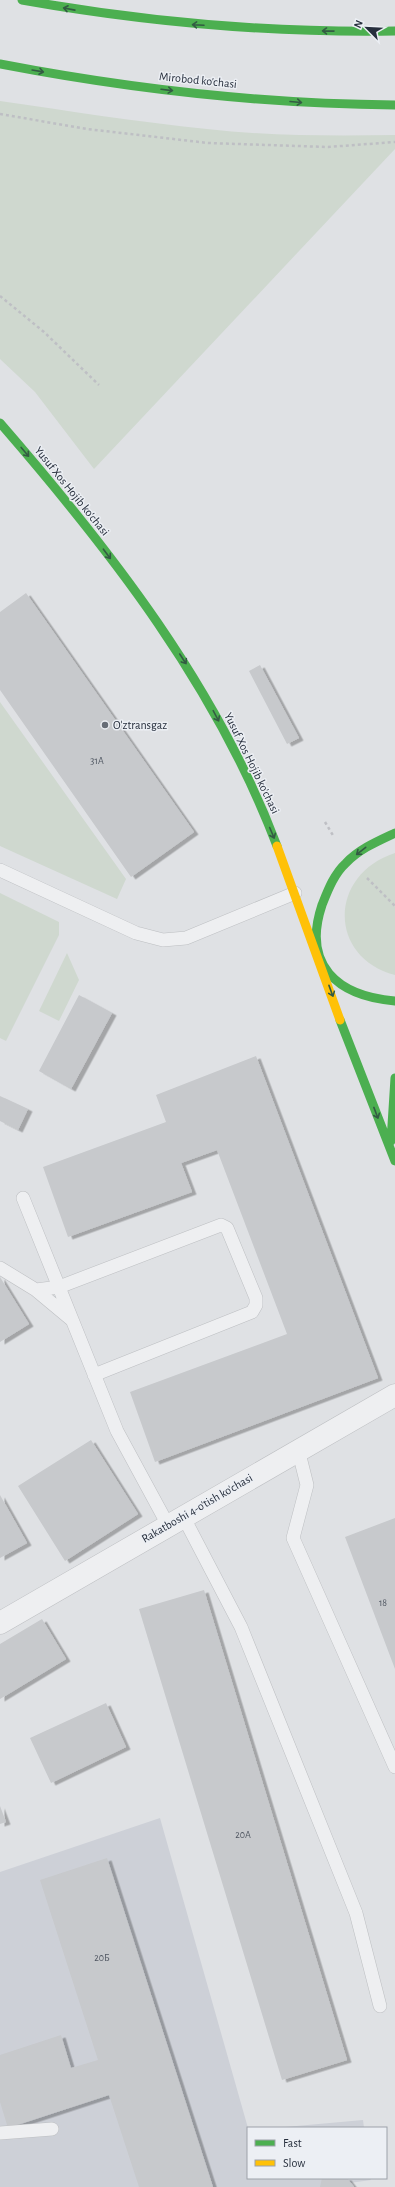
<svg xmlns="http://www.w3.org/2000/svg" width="395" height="2187" font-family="'Alegreya Sans',sans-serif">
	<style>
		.built { fill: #cdd0d7 }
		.green { fill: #cfd8cf }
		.building { fill: #c7c9cc; filter: url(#shadow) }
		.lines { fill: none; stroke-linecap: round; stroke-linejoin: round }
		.lane-casing { stroke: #bdbfc2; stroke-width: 14 }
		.street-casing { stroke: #bdbfc2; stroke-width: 23 }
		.path { stroke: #bebfc4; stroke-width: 2.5; stroke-dasharray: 3 3; stroke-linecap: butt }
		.lane { stroke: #eeeff1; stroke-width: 13 }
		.street { stroke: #eeeff1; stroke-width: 22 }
		.fast { stroke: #4caf50; stroke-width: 9 }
		.slow { stroke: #ffc107; stroke-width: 9 }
		.oneway { stroke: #335b43 }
		.poi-dot { fill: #676d77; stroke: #eceff4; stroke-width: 1.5 }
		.labels { text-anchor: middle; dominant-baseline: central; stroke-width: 3; stroke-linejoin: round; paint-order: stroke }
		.number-label { font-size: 10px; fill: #4f5661 }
		.street-label { font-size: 12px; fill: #262e3c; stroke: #eceff4 }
		.poi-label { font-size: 12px; fill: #262e3c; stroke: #eceff4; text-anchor: start }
	</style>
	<defs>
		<filter id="shadow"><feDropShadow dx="4.5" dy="2.5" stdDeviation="0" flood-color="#0004"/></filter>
	</defs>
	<rect width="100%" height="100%" fill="#dfe1e4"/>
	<path class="built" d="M160,1818L248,2128V2178H370L371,2180L321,2187H0V1872Z
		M363,2120L364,2128H274Z"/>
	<path class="green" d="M0,101C69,111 138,122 207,129C269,136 333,136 395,135V149L94,469L35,392L0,359Z
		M0,702L126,879L117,899L0,846Z
		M395,853V975C327,957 329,874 395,853Z
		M0,893L59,922V935L6,1041L0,1038Z
		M67,953L79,980L59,1021L39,1011Z"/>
	<path class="building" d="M26,593L194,832L131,877L0,690V612Z
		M260,665L299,738L287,744L249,671Z
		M79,995L112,1013L71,1089L39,1071Z
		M256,1056L378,1378L155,1462L130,1392L287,1334L217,1150L181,1163L192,1192L68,1237L43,1167L166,1122L156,1095Z
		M0,1096L28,1109L18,1130L0,1121Z
		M0,1277L29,1324L0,1342Z
		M91,1440L138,1514L65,1561L18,1486Z
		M0,1495L27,1543L0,1558Z
		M395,1518V1669L345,1537Z
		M204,1590L347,2060L282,2080L139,1609Z
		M42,1619L66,1659L0,1699V1644Z
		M106,1703L126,1747L51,1783L30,1738Z
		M0,1806L6,1822L0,1824Z
		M107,1858L213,2187H139L109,2095L8,2128L0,2102V2055L61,2035L71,2068L98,2060L40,1880Z
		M322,2178H347L354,2187H320Z"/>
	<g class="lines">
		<defs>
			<path id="lane" d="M0,870L136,933L163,940L186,938L295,893
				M23,1198L117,1431L168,1525
				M0,1268L36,1290L72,1320
				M36,1290L59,1287L221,1225L227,1228L256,1298V1305L252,1312L94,1375
				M298,1449L307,1485L293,1538L395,1767
				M183,1516L241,1627L356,1913L380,2006
				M0,2133L52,2129"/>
			<path id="street" d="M0,1623L395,1395"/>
		</defs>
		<use href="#lane" class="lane-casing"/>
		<use href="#street" class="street-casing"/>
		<path class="path" d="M0,114L87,129L208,143L328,147L395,142
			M0,296L44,332L99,385
			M325,822L334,837
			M367,878L395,906"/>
		<use href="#lane" class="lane"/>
		<use href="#street" class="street"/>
		<path class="fast" d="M22,0C146,22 269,33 395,31
			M0,64C130,89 263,104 395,105
			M0,423C111,551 217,687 277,846
			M395,833C378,841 359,849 346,863C334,874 328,890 322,905C302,965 337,996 395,1001
			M340,1020L395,1161
			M391,1141L395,1078"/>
		<path class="slow" d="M277,846L340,1020"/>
	</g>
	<defs><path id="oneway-shaft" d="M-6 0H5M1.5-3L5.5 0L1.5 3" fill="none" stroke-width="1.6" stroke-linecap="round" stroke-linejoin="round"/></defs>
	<g class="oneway">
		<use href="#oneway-shaft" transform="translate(69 9) rotate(-169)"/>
		<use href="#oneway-shaft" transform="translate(198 25) rotate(-177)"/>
		<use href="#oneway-shaft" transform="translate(328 31) rotate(-179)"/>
		<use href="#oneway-shaft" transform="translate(38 71) rotate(10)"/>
		<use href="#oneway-shaft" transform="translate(167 90) rotate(7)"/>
		<use href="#oneway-shaft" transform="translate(296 102) rotate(5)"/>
		<use href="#oneway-shaft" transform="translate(25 452) rotate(50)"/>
		<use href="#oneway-shaft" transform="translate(107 554) rotate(53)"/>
		<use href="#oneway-shaft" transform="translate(183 659) rotate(57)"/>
		<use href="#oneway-shaft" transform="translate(216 716) rotate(62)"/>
		<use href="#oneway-shaft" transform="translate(272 833) rotate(67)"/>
		<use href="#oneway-shaft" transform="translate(361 851) rotate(142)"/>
		<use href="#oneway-shaft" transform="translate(331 991) rotate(70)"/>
		<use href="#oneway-shaft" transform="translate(376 1113) rotate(69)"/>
	</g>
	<circle class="poi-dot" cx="105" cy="725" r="4"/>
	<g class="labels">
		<g class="number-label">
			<text x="97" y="761">31A</text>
			<text x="383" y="1603">18</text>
			<text x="243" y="1835">20А</text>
			<text x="102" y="1958">20Б</text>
		</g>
		<g class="street-label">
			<text transform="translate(198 80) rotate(6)">Mirobod ko'chasi</text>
			<text transform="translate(72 491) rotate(51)">Yusuf Xos Hojib ko'chasi</text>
			<text transform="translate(252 763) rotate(64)">Yusuf Xos Hojib ko'chasi</text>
			<text transform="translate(197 1508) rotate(-30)">Rakatboshi 4-o'tish ko'chasi</text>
		</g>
		<g class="poi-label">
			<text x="113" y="725">O'ztransgaz</text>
		</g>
	</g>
	<rect x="247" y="2127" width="140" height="52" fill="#eceff4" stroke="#9da2aa"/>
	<rect x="255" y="2140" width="20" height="6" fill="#4caf50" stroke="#9da2aa"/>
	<text x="283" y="2147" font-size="12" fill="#262e3c">Fast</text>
	<rect x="255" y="2160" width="20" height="6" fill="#ffc107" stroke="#9da2aa"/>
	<text x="283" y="2167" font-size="12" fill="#262e3c">Slow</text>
	<g transform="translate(367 28) rotate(294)" stroke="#eceff4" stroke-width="3" paint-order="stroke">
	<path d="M0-3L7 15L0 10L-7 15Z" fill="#262e3c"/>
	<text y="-6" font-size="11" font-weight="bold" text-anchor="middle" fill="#262e3c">N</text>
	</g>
</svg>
